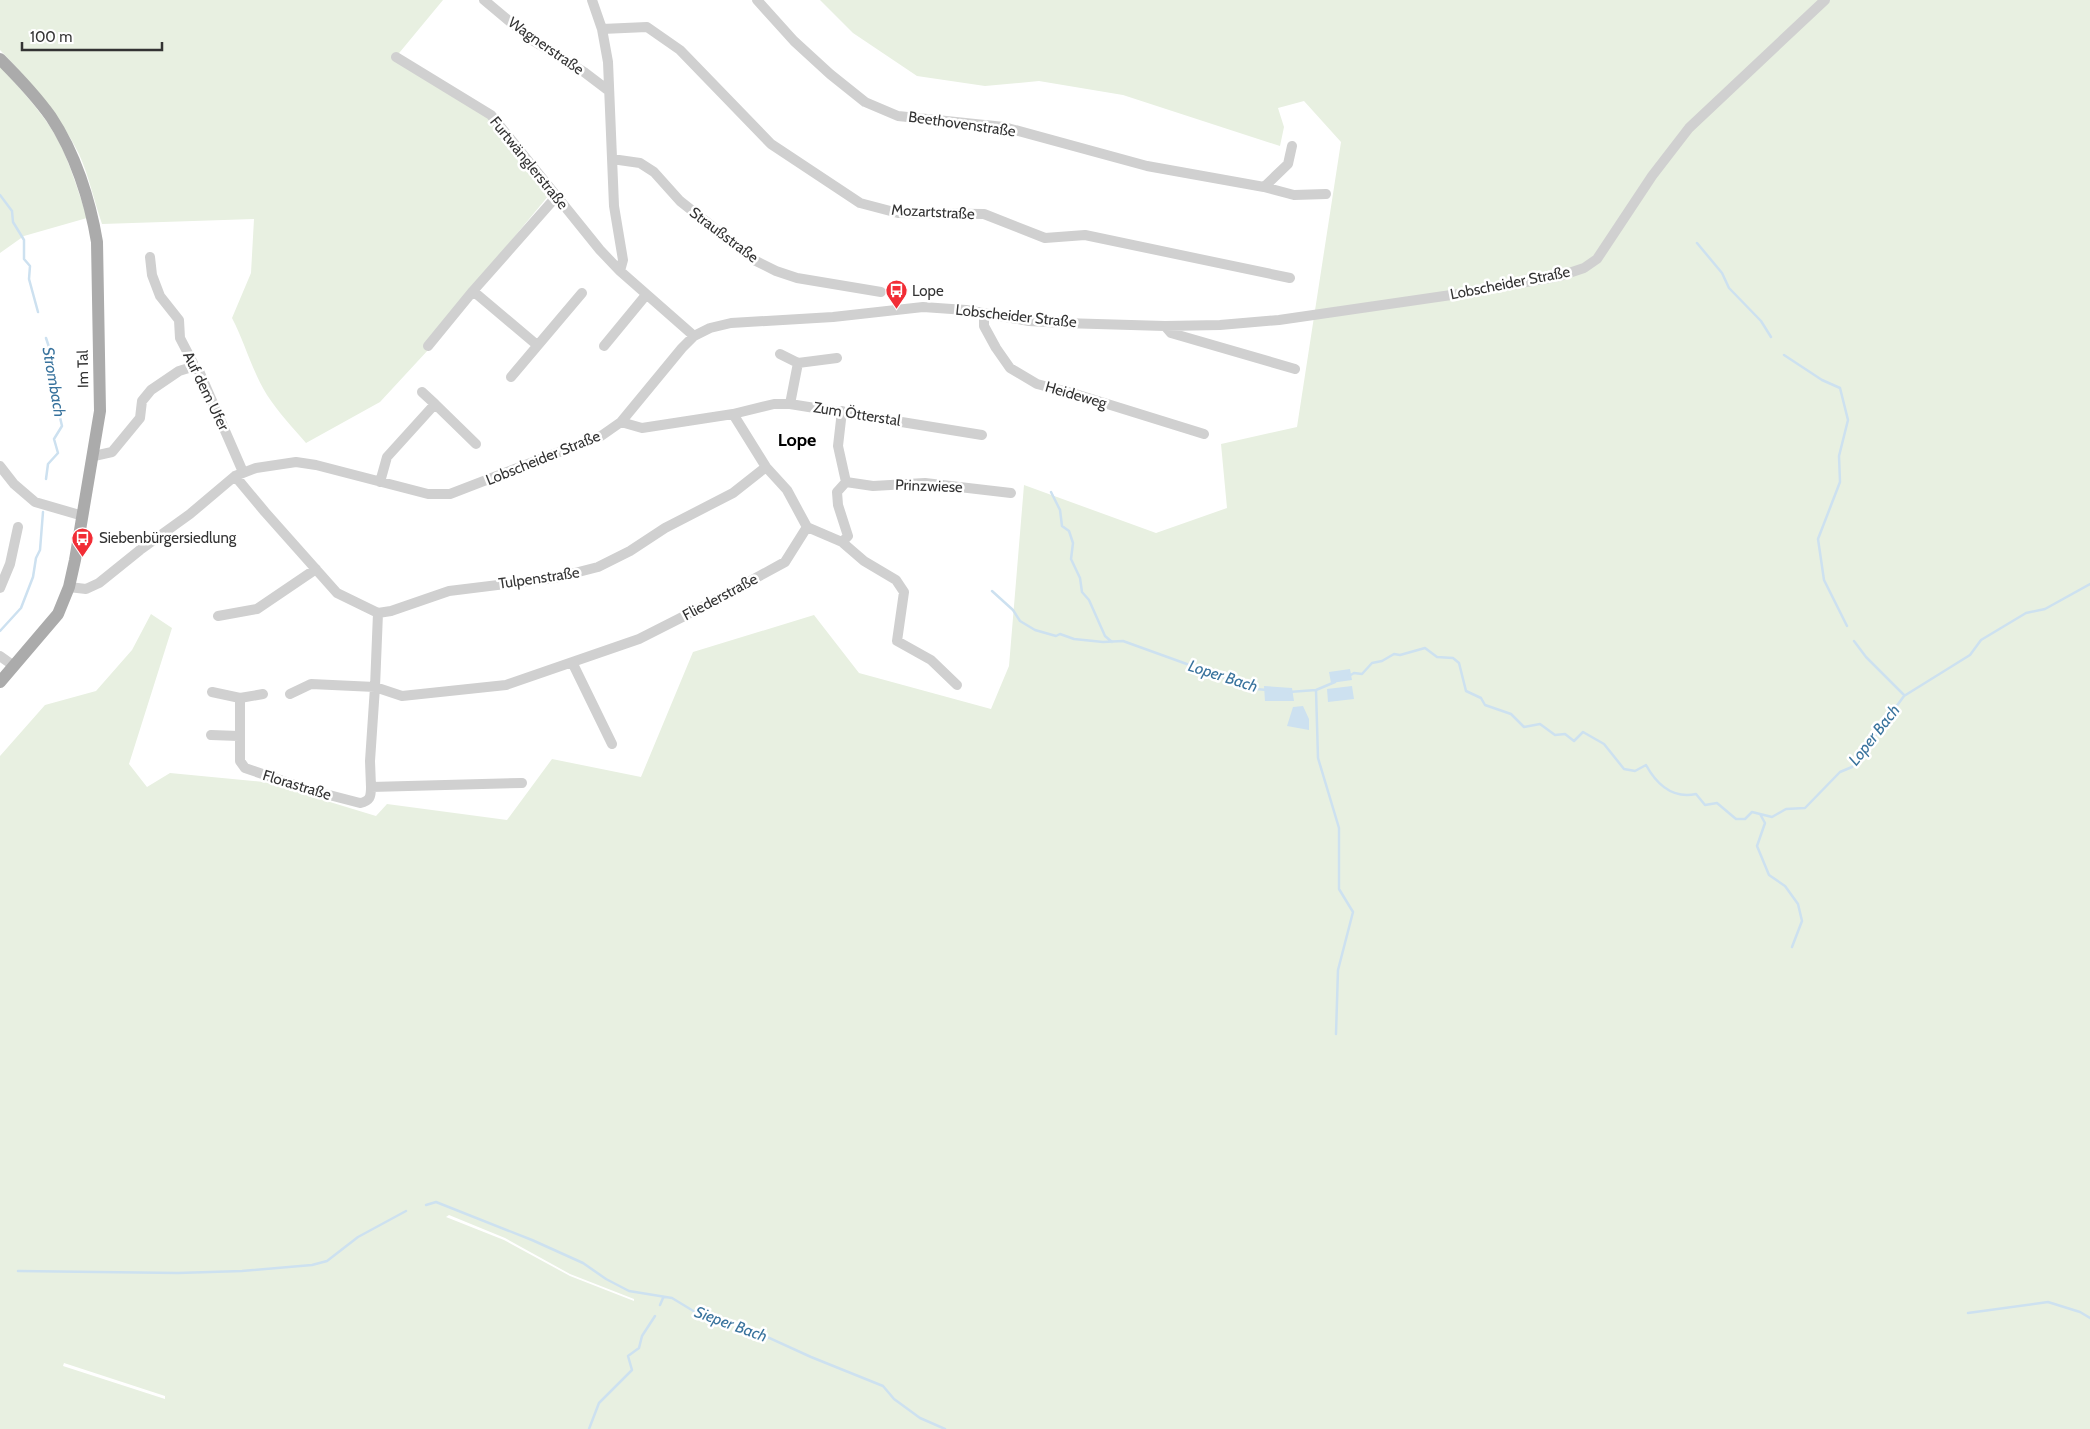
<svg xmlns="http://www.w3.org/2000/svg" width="2090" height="1429" font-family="Cabin,sans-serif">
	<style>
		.green { fill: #e8f0e1; fill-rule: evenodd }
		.water { fill: #cde1f0 }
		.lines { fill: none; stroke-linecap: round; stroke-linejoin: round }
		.stream { stroke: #cde1f0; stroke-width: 2.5 }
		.minor { stroke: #d0d0d0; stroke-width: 10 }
		.major { stroke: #ababab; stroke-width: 12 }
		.labels { text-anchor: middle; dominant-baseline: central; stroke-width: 5; stroke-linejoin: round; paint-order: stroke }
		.street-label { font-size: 15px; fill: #333; stroke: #fff }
		.poi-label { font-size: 15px; fill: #333; stroke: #fff; text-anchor: start }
		.water-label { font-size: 16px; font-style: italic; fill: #39739d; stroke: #fff }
		.quarter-label { font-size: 18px; font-weight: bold; fill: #000; stroke: #fff }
	</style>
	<rect width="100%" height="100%" fill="#fff"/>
	<path class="green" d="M0,0H443L395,58L490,117L549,195L471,289L429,349L380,402L306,443C293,428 278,412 267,395C252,371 245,343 232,318L251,273L254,219L102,224C94,201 89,176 79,154C59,114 31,82 0,50Z
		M820,0H2090V1429H0V756L45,705L96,691L132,650L151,614L172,628L129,764L147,787L170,773L264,782L376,816L387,804L507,820L552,759L641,777L693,652L814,615L859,673L991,709L1009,666L1024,485L1156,533L1227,508L1221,444L1297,427L1341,142L1304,101L1278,108L1284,127L1280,146L1123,95L1039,81L985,86L917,76L853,33ZM449,1215L505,1238L570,1274L634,1299V1301L570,1276L504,1240L446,1217ZM64,1363L165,1396V1399L63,1366Z
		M0,66C23,92 50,120 64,152C73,174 80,196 87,218L24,236L0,253Z"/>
	<path class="water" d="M1350,669L1352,680L1331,683L1329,672Z
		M1264,686L1292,688L1294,701H1265Z
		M1352,686L1354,699L1328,702L1327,689Z
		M1303,706L1309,719V730L1287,726L1293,707Z"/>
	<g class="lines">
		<path class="stream" d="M0,195L12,211L13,222L24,240V259L30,266L29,279L38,312
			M1697,243L1722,273L1729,288L1761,321L1771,337
			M46,338L54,362L55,396L62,426L54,439L58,453L48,464L46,479
			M1784,355L1822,380L1840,388L1848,420L1839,456L1840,482L1818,539L1824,580L1847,626
			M1051,492L1060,510L1062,526L1069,531L1073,543L1071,559L1080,578L1082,592L1089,600L1105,636L1112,642
			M992,591L1013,610L1020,621L1035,630L1056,636L1060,634L1074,639L1103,642L1123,641L1256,689L1267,690
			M0,631L21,608L33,577L36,558L40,550L43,512
			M1854,641L1866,657L1904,695
			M1349,676L1354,673L1362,674L1372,663L1382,661L1394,654L1400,655L1425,648L1437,657L1453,658L1459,663L1466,691L1481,698L1485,705L1511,714L1524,727L1540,724L1555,735L1565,734L1574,741L1583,732L1604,744L1624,769L1635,771L1646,765C1657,785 1672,799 1696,794L1705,805L1717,803L1736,819H1745L1752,812L1772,817L1786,809L1805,808L1840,772L1852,767L1904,696L1970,655L1981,640L2026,613L2045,609L2090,584
			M1316,690L1318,758L1339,828V889L1353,912L1338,970L1336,1034
			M1289,692L1316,690L1335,682
			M1760,814L1765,823L1757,846L1769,875L1785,886L1798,904L1802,921L1792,947
			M426,1205L436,1202L532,1240L583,1263L606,1279L629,1291L672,1298L700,1315L714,1318L754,1331L811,1357L883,1386L894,1399L920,1418L945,1429
			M18,1271L178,1273L242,1271L312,1265L327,1261L358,1237L406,1211
			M660,1305L663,1298
			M1968,1313L2048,1302L2080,1312L2090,1318
			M589,1429L599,1403L632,1370L628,1356L639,1348L642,1336L655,1316"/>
		<path class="minor" d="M484,0L532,40L584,72L609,91
			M592,0L602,29L608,62L614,206L623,260L620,271L694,336
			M757,0L794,41L830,74L865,102L898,116L1004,127L1147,166L1264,187L1294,195L1326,194
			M602,29L647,27L680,50L771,144L860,203L898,213L984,214L1045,238L1085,235L1290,278
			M396,57L491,115L600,250L620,271
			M612,159L640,163L654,172L680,201L756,261L776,271L797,278L881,292
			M1264,187L1288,164L1292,146
			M150,257L152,275L160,296L179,320L180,338L193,363L192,367L199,371L243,472
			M473,291L537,345
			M984,313V326L996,348L1010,368L1037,384L1072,393L1204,434
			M1165,326L1171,333L1295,369
			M428,346L473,291L556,197
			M604,346L646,295
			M780,354L798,363L790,404
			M798,363L837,358
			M511,377L582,293
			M435,404L476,444
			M733,414L774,404H790L982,435
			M94,456L112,452L140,418L142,401L151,390L179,371L192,367
			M0,466L14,484L35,502L83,516
			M235,476L265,512L337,593L378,613
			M380,482L387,457L435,404L422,392
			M846,482L873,486L925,483L1011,493
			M807,527L842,542L864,561L896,580L904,592L897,641L931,660L957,685
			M842,542L848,536L838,505L837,492L846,482L838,446L842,411
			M69,587L86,589L99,583L140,550L190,514L235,476L256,468L296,462L316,465L428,494H450L601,436L621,422L682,348L694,336L710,328L731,323L833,317L923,307L966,310L1029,321L1063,323L1165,326L1220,325L1279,320L1458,294L1560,276L1584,268L1597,259L1652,176L1689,128L1825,0
			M0,588L10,564L18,527
			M378,613L391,611L449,591L555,578L598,567L630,551L665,528L733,493L766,467
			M378,613L375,687L370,761L371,787L522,783
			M218,616L257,609L316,569
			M0,656L14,666
			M572,662L612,744
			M212,692L240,698V761L245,768L306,789L360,803C370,801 371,797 371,787
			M290,694L311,684L375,687L402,696L506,685L639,639L712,602L785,562L807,527L787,490L766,467L733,414L642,428L621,422
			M240,698L263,694
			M211,735L239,736"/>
		<path class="major" d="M0,59C18,77 36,96 51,117C75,153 90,200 97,242L100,411L75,560L69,587L58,614L0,682"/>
	</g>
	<defs>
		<symbol id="bus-pin" viewBox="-11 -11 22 30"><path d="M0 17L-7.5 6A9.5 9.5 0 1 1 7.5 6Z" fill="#f22d36" stroke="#fff"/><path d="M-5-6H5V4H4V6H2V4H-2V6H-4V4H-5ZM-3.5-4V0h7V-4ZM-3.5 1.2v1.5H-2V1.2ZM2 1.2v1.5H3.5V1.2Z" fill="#fff"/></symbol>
	</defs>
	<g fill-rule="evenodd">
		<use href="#bus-pin" x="884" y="278" width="25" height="34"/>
		<use href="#bus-pin" x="70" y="526" width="25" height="34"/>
	</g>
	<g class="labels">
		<g class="street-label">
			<text transform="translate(546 46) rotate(35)">Wagnerstraße</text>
			<text transform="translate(962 124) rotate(8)">Beethovenstraße</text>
			<text transform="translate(529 163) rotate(51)">Furtwänglerstraße</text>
			<text transform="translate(933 212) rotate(3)">Mozartstraße</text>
			<text transform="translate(724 235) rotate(37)">Straußstraße</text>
			<text transform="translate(1510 283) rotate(-11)">Lobscheider Straße</text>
			<text transform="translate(1016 316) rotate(6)">Lobscheider Straße</text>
			<text transform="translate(83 369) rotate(-91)">Im Tal</text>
			<text transform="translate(206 391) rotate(64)">Auf dem Ufer</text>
			<text transform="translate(1076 395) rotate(16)">Heideweg</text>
			<text transform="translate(857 414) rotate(9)">Zum Ötterstal</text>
			<text transform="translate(543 458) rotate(-22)">Lobscheider Straße</text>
			<text transform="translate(929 486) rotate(2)">Prinzwiese</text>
			<text transform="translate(539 578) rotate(-8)">Tulpenstraße</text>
			<text transform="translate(720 597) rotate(-28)">Fliederstraße</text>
			<text transform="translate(297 785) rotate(17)">Florastraße</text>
		</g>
		<g class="poi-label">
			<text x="912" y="291">Lope</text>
			<text x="99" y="538">Siebenbürgersiedlung</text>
		</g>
		<g class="water-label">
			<text transform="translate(54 382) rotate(80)">Strombach</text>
			<text transform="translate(1223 676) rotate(18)">Loper Bach</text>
			<text transform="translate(1874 735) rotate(-52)">Loper Bach</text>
			<text transform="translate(731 1324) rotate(20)">Sieper Bach</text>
		</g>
		<g class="quarter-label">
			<text x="797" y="440">Lope</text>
		</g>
	</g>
	<path d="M22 42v8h140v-8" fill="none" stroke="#333333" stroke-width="2.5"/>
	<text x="30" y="42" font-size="15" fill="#333333" stroke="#ffffff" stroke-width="4" paint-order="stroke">100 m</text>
</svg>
